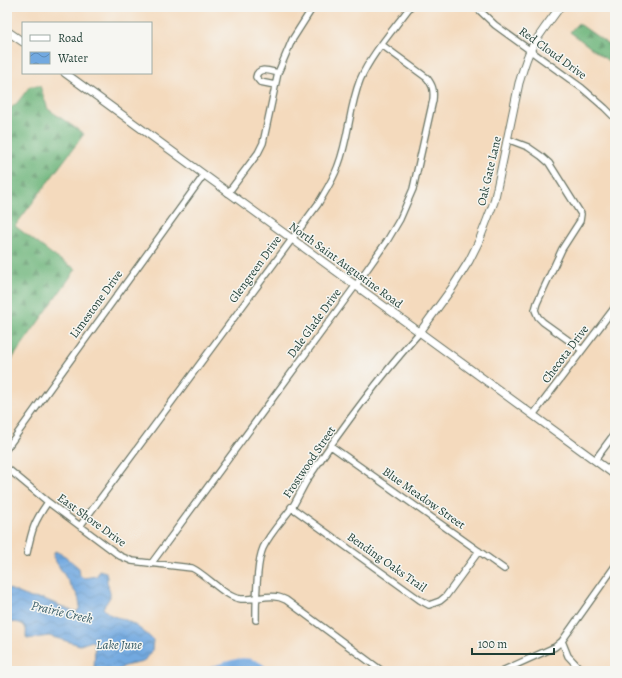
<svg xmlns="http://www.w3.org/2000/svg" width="622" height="678" font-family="Alegreya,serif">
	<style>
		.forest { fill: url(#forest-firs); stroke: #467958 }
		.water { fill: url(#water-waves); stroke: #48738a }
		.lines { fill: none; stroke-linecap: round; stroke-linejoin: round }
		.river { stroke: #72a9e0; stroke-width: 10 }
		.minor-casing { stroke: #6a7464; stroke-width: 8 }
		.tertiary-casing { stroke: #6a7464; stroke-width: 9 }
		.minor { stroke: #fff; stroke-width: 5.5 }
		.tertiary { stroke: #fff; stroke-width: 7 }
		.labels { text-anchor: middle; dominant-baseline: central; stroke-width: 3; stroke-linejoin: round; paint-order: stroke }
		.street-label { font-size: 12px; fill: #1f3d34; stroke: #f6f6f2 }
		.water-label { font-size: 13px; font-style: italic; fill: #385d68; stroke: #f6f6f2 }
	</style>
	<defs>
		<pattern id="forest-firs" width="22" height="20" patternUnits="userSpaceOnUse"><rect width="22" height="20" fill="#6eb57b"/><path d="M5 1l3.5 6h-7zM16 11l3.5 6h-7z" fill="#5a9466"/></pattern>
		<pattern id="water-waves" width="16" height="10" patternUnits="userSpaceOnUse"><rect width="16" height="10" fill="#72a9e0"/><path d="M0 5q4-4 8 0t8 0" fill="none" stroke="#5d8bb6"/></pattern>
	</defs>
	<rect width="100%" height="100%" fill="#f6f6f2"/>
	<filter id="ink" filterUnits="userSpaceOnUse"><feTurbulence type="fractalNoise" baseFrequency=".025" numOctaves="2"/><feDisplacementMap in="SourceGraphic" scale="8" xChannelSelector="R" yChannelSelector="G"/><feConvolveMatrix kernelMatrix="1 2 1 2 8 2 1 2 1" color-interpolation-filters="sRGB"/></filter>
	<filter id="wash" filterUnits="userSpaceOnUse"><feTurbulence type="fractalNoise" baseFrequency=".012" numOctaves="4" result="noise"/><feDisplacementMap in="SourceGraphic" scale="16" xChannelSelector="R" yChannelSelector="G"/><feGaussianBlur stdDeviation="0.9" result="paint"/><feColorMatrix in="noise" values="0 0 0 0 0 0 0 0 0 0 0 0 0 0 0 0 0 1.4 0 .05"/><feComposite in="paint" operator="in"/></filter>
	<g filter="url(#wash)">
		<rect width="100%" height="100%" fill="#f4dabd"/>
		<path class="forest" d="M578,23L615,49V66L570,32Z
			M30,86H40L48,109L84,134L15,226L57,258L76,269L7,366V111L17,103Z"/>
		<path class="water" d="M55,551L65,556L79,568L80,576L84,578L97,576L99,570L106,572L107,577V582L110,592V597L103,608C114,620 116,615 128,621C137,626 146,633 153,640L152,650L143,662L124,666L118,671H94L95,644L92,641L80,645L49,636L27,639C25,636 27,633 26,629C23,621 13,622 7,623V588L31,598L44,599L73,611L77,612L80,607C79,592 74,593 68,581C63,573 58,565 53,557Z"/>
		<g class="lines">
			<path class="river" d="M214,671C232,665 247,657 264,671"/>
		</g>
	</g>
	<g filter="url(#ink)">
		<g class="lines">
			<defs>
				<path id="minor" d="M476,7L495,25L582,88L605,108L615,118
					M611,7L615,10
					M275,85L260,82L256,77C258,66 270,71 278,73
					M507,139L528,147L541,156L549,163L581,214L580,221L562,249L537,303L535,310L538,317L543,322L582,350
					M228,193L258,153L263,143L278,73L292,40L313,7
					M533,415L615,307
					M331,446L504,569
					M7,448L204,175
					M595,460L615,433
					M7,468L48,502L120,556L132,561L192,568C207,575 224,597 241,599C257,600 272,592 286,600L382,671
					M291,507L420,600L429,605L440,601L446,596L479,551
					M80,526L318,204C325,192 333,180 338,166C349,138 349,108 360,80C371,54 394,29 410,7
					M27,553C32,529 34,522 48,502
					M151,564L356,285L387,241L400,219L413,189L433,100C434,90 433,86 427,78L382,45
					M256,620C256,602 256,564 263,548C270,533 283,520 293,506C299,496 303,486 309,477C343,426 380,377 420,332
					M562,641L568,656L582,671
					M7,670L8,671
					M502,671L555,647L562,641L615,566"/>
				<path id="tertiary" d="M7,31L23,42
					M65,73L615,475
					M420,332L452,288L469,261L479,241L494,202L499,179L519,83C523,71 525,60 531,49C539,34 550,21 560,7"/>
			</defs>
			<use href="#minor" class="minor-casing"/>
			<use href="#tertiary" class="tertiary-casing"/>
			<use href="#minor" class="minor"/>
			<use href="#tertiary" class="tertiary"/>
		</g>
	</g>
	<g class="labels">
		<g class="street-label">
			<text transform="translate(553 53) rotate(36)">Red Cloud Drive</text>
			<text transform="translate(489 171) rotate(-77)">Oak Gate Lane</text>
			<text transform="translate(346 265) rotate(36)">North Saint Augustine Road</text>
			<text transform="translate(255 269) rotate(-54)">Glengreen Drive</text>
			<text transform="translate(96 304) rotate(-54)">Limestone Drive</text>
			<text transform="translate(314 323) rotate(-54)">Dale Glade Drive</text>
			<text transform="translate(565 354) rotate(-53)">Checota Drive</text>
			<text transform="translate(309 462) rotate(-56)">Frostwood Street</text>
			<text transform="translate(424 498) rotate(35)">Blue Meadow Street</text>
			<text transform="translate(92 520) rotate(36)">East Shore Drive</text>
			<text transform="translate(387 562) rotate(35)">Bending Oaks Trail</text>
		</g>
		<g class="water-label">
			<text transform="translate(62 612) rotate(13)">Prairie Creek</text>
			<text x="119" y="644">Lake June</text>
		</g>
	</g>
	<rect width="622" height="678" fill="none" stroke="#f6f6f2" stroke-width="24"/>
	<rect x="22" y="22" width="130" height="52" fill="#f6f6f2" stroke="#a0aca6"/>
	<rect x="30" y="35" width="20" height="6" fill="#ffffff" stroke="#a0aca6"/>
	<text x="58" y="42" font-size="12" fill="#1f3d34">Road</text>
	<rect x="30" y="52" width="20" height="12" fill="url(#water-waves)" stroke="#a0aca6"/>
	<text x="58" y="62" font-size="12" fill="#1f3d34">Water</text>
	<path d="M472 648v6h82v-6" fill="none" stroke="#1f3d34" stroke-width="2"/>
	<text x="478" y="648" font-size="12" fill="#1f3d34" stroke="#f6f6f2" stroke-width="3" paint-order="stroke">100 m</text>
</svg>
